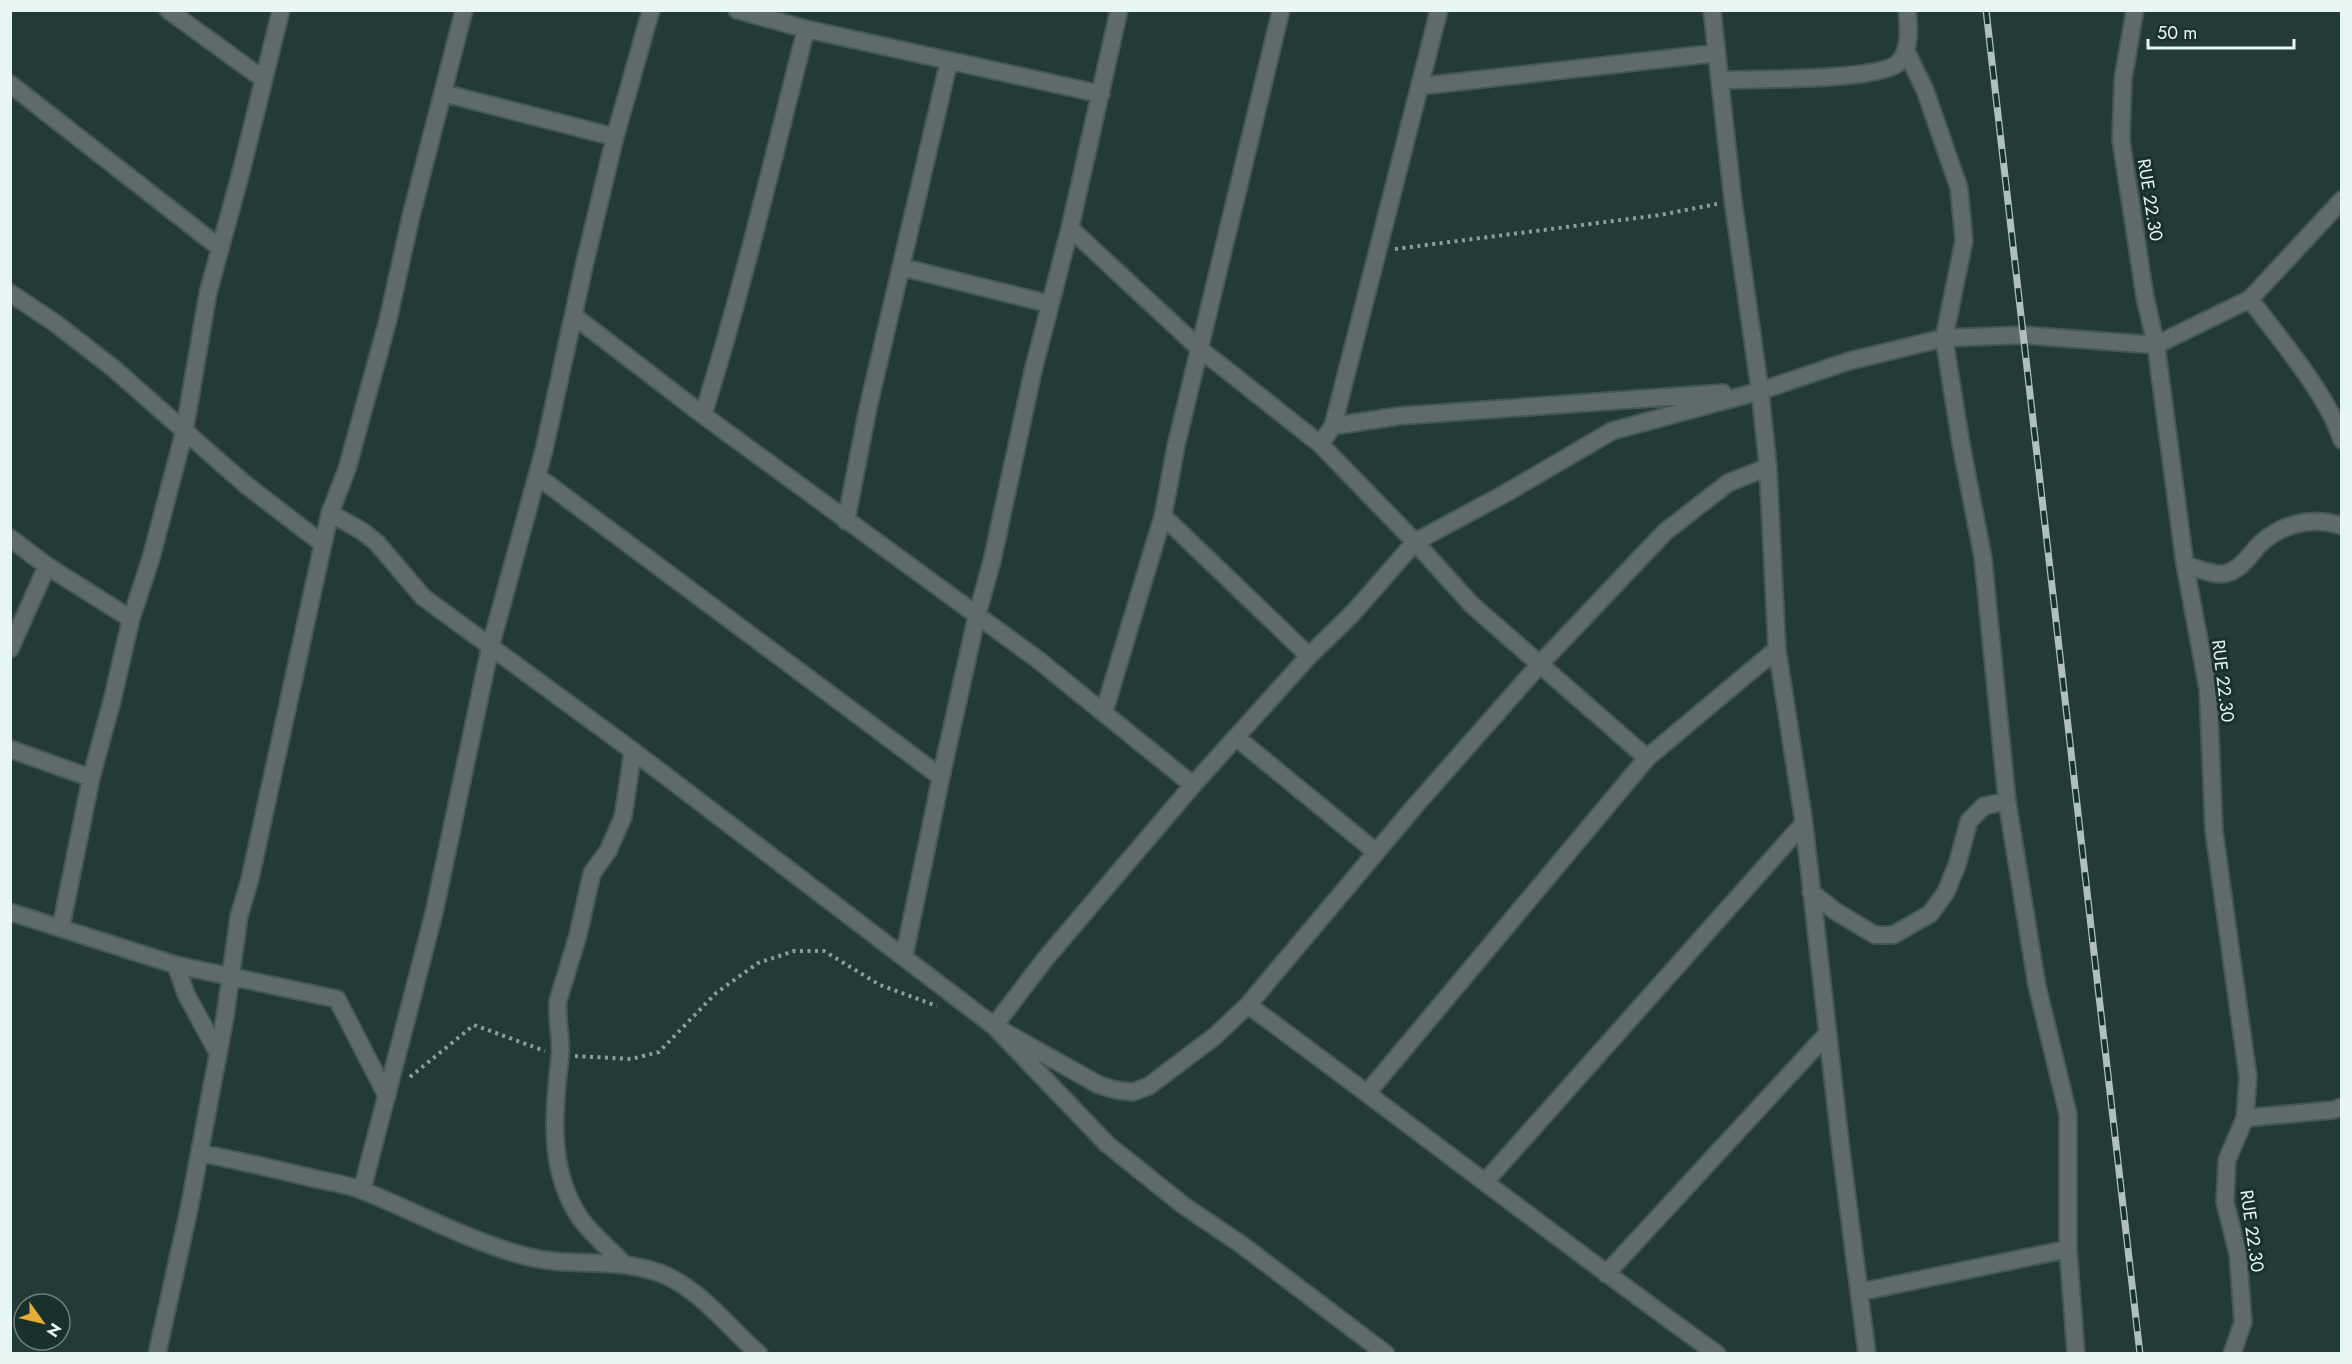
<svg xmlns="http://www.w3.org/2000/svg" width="2352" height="1364" font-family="Jost,sans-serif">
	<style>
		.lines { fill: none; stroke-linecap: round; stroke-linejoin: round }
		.minor-casing { stroke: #435854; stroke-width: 20 }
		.path { stroke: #8d9f9c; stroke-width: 4; stroke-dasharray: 3 4.5; stroke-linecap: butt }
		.minor { stroke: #5f6b6b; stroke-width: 16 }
		.rail-casing { stroke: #b0c0bd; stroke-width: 7 }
		.rail { stroke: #19302c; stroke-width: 4.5; stroke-dasharray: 14; stroke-linecap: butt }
		.labels { text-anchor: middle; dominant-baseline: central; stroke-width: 6; stroke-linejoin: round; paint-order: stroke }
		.street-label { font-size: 18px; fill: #e8f6f3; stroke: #19302c }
	</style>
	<rect width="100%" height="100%" fill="#233a36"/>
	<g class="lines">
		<defs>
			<path id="minor" d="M168,10L263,79
				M737,10L806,29L1101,94
				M1712,10L1733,201L1760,391L1768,467L1777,649L1804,823L1841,1150L1867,1354
				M2135,10L2123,79L2121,140L2145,297L2156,345L2185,565L2208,689L2214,831L2248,1077L2245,1118L2227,1160L2225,1202L2238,1254L2243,1322L2232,1354
				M1906,51L1925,90L1959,188L1964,241L1944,338L1961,444L1983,558L2007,801L2037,986L2068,1114V1249L2076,1354
				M1720,80C1752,79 1879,81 1898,63C1911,51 1909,27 1907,10
				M10,84L220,248
				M1421,86L1717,53
				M443,93L615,137
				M1070,228L1200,349L1320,444L1415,542L1472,605L1647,758
				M901,267L1050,304
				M10,293L55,323L113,368L246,485L323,544
				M2250,299C2280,340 2326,392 2342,440
				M574,316L703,415L1037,659L1193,785
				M703,415C743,288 773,158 806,29
				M1333,426L1399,416L1723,393
				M1320,444L1333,426L1439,10
				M537,476L941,777
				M330,513L362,531L377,543L423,597L633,751L994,1026L1099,1085L1116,1090L1133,1092L1149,1086L1215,1036L1248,1005L1415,806L1540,664L1665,532L1728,483L1768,467
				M1163,516L1309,656
				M846,521L868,408L949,61
				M10,538L47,566L131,619
				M2185,565C2198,568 2217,578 2230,572C2243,567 2251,553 2260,544C2283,523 2313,516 2342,526
				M10,649L47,566
				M1104,712L1163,516L1176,446L1281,10
				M1237,738L1376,852
				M10,749L91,778
				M1811,892L1835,911L1875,935H1893L1930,914L1946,892L1957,865L1969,821L1984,806L2007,801
				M10,912L176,965L337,999L387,1096
				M61,927L91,778L112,701L131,619L151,558L184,433L208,293L241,172L281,10
				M904,957L941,777L977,615L992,561L1033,371L1070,228L1119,10
				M176,965L186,994L218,1053
				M1248,1005C1405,1120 1558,1240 1717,1354
				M1368,1092L1647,758L1777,649
				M2245,1118L2333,1110L2342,1107
				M200,1153C239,1161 277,1169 316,1179C332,1182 349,1185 364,1191C418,1213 469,1241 525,1256C572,1269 623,1255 669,1277C704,1294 729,1328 759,1354
				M1485,1182L1804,823
				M362,1190L434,913L490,648L544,450L585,262L615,137L651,10
				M625,1265C611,1250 592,1235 580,1218C547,1169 554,1112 560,1056C562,1038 556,1020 558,1001L578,935L592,873L608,851L623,817L633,751
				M1606,1274L1828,1033
				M1860,1292L2068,1249
				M157,1354L189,1209L225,1017L239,916L250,879L323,544L330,513L347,469L388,320L411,216L464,10
				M1386,1354L1242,1245L1183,1205L1107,1144L994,1026L1046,958L1193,785L1309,656L1353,613L1415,542L1506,493L1612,431L1760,391L1849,361L1944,338L2023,335L2156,345L2250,299L2342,200"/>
		</defs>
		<use href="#minor" class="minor-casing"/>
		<path class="path" d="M1395,249L1660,215L1717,204
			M575,1056L631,1059L659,1052L716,993L758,963L794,951H824L880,985L937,1006
			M410,1077L474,1025L545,1051"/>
		<use href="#minor" class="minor"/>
		<defs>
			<path id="rail" d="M1986,10L2140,1354"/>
		</defs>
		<use href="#rail" class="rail-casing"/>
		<use href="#rail" class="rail"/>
	</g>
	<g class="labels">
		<g class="street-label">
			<text transform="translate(2150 200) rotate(81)">RUE 22.30</text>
			<text transform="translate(2223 681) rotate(83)">RUE 22.30</text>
			<text transform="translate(2252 1231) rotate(82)">RUE 22.30</text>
		</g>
	</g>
	<rect width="2352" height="1364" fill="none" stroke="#e8f6f3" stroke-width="24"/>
	<g transform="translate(42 1322) rotate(124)"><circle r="28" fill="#19302c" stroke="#6c7f7c" stroke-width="1.5"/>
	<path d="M0-4.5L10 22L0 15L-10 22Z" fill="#e5ad35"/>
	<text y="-9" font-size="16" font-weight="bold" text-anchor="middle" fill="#e8f6f3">N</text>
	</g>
	<path d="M2148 39v9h146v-9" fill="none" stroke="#e8f6f3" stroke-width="3"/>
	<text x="2157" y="39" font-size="18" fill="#e8f6f3" stroke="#19302c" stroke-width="4.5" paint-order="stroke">50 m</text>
</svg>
